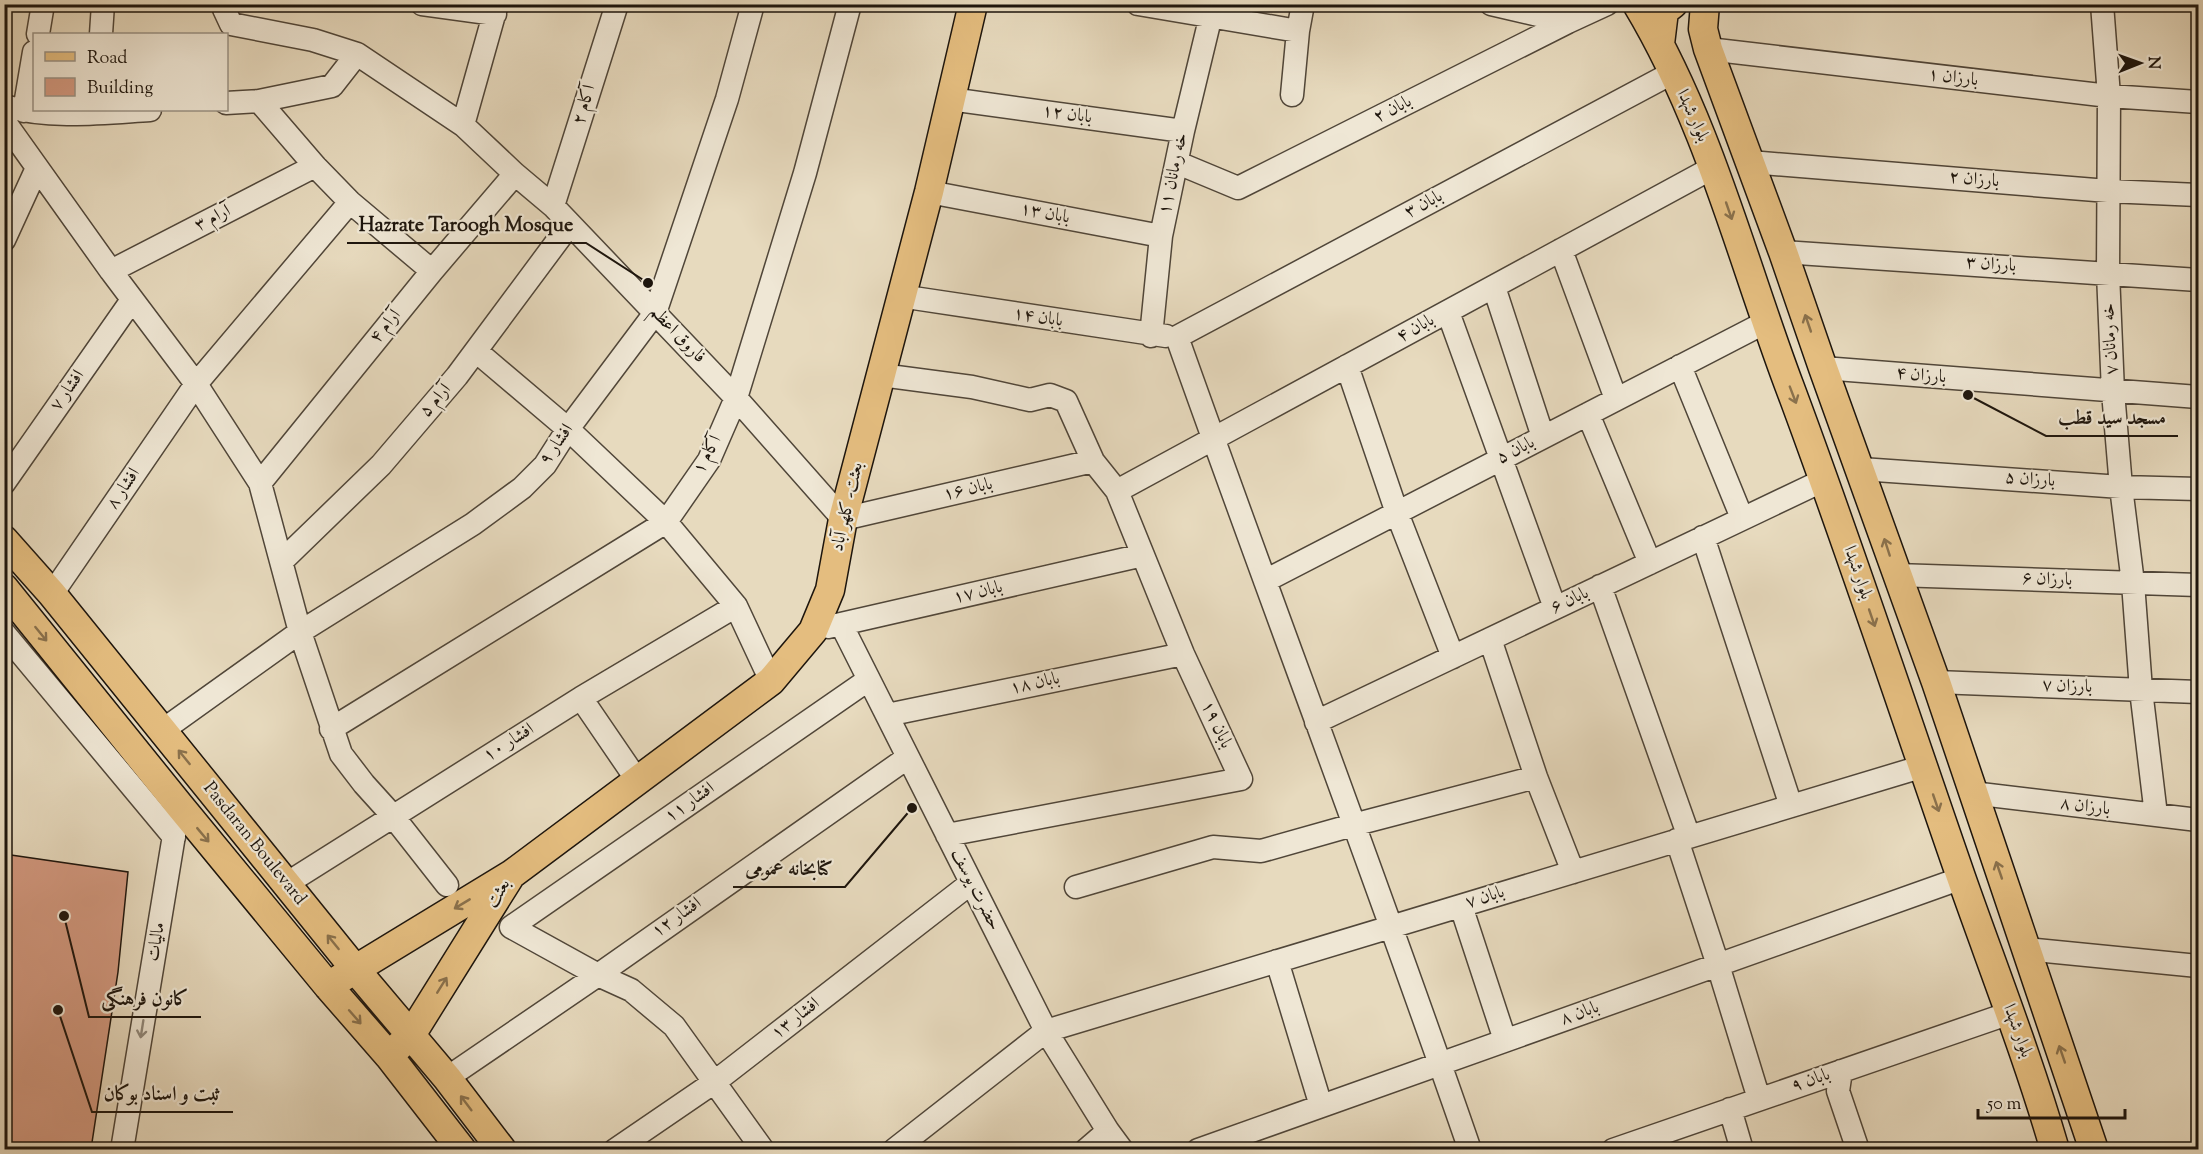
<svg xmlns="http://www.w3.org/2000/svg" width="2203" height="1154" font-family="'Sorts Mill Goudy',Amiri,serif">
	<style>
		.building { fill: #d39980; stroke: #1d150d; stroke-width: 1.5 }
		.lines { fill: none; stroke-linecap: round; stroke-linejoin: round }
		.minor-casing { stroke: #504639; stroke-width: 25 }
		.major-casing { stroke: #1d150d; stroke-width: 31 }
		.minor { stroke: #efe7d5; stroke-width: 22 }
		.major { stroke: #e4bd7f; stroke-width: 28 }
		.oneway { stroke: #8a714c }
		.oneway2 { stroke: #90887b }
		.labels { text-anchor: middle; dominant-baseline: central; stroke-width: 4.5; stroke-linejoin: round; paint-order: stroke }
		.street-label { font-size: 18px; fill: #1d150d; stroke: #efe7d5 }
		.leader { fill: none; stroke: #1d150d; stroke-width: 2 }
		.callout-dot { fill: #1d150d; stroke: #efe7d5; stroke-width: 2 }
		.callout-label { font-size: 20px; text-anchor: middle; font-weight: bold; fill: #1d150d; stroke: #efe7d5; stroke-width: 4.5; stroke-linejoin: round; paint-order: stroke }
	</style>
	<rect width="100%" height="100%" fill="#e7dabe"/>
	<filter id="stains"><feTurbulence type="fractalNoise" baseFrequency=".00333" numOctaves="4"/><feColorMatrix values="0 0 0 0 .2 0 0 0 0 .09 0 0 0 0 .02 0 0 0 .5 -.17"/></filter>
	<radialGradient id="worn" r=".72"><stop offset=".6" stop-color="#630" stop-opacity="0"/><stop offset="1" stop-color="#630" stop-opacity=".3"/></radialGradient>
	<path class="building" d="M4,854L128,872L118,972L91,1149H4Z"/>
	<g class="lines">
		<defs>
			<path id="minor" d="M226,4L224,9L231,24L313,40L357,54L463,125L515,174L553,206L736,398L843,519L1093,461
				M422,4L495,14
				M1138,4L1298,31
				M1491,4L1568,22
				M2102,4L2109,96L2108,273L2113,392L2121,487L2133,583L2141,690L2156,815
				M38,34L43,4
				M101,34L103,4
				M1708,49L2109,96L2198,102
				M1292,95L1298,31L1303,4
				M950,99L1183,131
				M259,101L315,166L350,202L432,271
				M226,103L259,101L332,86L357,54
				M4,106C51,119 102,113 150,110
				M24,111L34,52
				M4,121L111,271L196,384L260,483L300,632L341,754L364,784L392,815L447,885
				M463,125L497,4
				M1750,162L2108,191L2198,195
				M1178,163L1238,188L1568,22L1607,4
				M929,192L1161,236
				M553,206L617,4
				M4,240L37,168
				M1561,250L1616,399
				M1783,252L2198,280
				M111,271L315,166
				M1494,287L1543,437
				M900,296L1166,336
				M1448,312L1555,608
				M1151,336L1161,236L1183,131L1211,15
				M1177,337C1273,608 1376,877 1470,1150
				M1177,337L1672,73
				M476,351L568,429L666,522L736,606L771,681
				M1347,366L1397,513L1453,657
				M1680,366L1742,518
				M1823,368L2198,397
				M881,375L972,387L1030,400L1050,395L1066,401L1093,461L1117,491L1183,654L1241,779L947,835
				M1588,414L1650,563
				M1861,469L2121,487L2198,489
				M4,483L132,300
				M260,483L432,271L515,174
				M1117,491L1714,167
				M1703,537L1791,806
				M282,561L381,465L457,376L570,224
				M1896,575L2198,585
				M1265,581L1766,322
				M1600,586L1689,837
				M52,594L196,384L350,202
				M841,624L1046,1031L1108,1131L1122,1150
				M828,627L1143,555
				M4,633L174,837
				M1490,639L1536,777L1573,872
				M1936,682L2198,692
				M581,698L637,780
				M887,715L1183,654
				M1316,722L1824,480
				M331,729L666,522L709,460L736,398L805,173L850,4
				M163,730L300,632L473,524L522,488L545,465L568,429L655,313L727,99L753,4
				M1972,793L2198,820
				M1677,840L1718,965L1759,1099
				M286,884L581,698L736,606
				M1076,887L1213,847L1261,851L1353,825L1536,777
				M1461,906L1505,1040
				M2026,949L2198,966
				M1277,961L1321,1106
				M1841,1071L1838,1091L1858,1150
				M447,1078L598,975L907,758
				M1730,1109L1742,1150
				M122,1150L179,805
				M615,1150L716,1081L971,883
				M763,1150L674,1026L631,990L598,975L511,927L868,680
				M894,1150L1046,1031L1924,766
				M1086,1150L1108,1131
				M1198,1150L1962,878
				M1613,1150L2010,1013"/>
			<path id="major" d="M1637,4C1708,122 1741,257 1789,385C1850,548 1904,713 1961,877C1993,968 2028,1057 2055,1150
				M1705,4L1703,29L1708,49L1783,252L1823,368L1936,682L2094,1150
				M1660,44L1664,11L1673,4
				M4,540L52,594L355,969L447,1078L502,1150
				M4,588L179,805L328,986L389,1056L462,1150
				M328,986L512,874L771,681L813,631L830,590L843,519L929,192L973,4
				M398,1047L411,1035L509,878"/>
		</defs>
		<use href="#minor" class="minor-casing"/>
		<use href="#major" class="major-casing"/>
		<use href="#minor" class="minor"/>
		<use href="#major" class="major"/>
	</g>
	<defs><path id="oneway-shaft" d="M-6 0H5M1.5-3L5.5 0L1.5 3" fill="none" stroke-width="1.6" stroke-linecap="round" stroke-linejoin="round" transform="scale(1.5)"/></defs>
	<g class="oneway">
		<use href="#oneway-shaft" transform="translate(1729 211) rotate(71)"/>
		<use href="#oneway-shaft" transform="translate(1808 323) rotate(-109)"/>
		<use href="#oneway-shaft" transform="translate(1793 395) rotate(69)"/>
		<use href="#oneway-shaft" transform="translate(1887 547) rotate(-108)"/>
		<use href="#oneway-shaft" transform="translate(1872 618) rotate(71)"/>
		<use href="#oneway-shaft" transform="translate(41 634) rotate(51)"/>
		<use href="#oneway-shaft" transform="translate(184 757) rotate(-129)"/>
		<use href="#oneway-shaft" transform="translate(1936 803) rotate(71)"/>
		<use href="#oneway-shaft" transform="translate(203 835) rotate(50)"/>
		<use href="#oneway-shaft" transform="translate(1999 870) rotate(-109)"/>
		<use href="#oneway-shaft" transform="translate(462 904) rotate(149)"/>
		<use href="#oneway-shaft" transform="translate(333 942) rotate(-129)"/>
		<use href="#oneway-shaft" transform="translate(442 985) rotate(-58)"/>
		<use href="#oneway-shaft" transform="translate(355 1017) rotate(49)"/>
		<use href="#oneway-shaft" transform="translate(2062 1054) rotate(-109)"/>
		<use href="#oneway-shaft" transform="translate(466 1103) rotate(-127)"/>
	</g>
	<use class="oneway2" href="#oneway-shaft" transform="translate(142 1029) rotate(99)"/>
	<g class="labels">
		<g class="street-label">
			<text transform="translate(1953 78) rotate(7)">بارزان ۱</text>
			<text transform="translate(585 105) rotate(-73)">آکام ۲</text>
			<text transform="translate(1393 110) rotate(-27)">بابان ۲</text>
			<text transform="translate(1067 115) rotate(8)">بابان ۱۲</text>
			<text transform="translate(1692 116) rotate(66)">بلوار شهدا</text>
			<text transform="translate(1174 174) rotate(-78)">خه رمانان ۱۱</text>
			<text transform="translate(1974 180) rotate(5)">بارزان ۲</text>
			<text transform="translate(1424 205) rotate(-28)">بابان ۳</text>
			<text transform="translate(1045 214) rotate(11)">بابان ۱۳</text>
			<text transform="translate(213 219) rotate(-27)">آرام ۳</text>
			<text transform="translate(1991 265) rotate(4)">بارزان ۳</text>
			<text transform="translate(1038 318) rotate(9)">بابان ۱۴</text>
			<text transform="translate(386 327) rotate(-51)">آرام ۴</text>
			<text transform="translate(1416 329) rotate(-29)">بابان ۴</text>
			<text transform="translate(677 335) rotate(46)">فاروق اعظم</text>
			<text transform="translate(2111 339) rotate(-93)">خه رمانان ۷</text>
			<text transform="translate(1921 376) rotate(5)">بارزان ۴</text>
			<text transform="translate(68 391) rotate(-55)">افشار ۷</text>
			<text transform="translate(436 401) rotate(-49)">آرام ۵</text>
			<text transform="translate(557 445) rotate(-55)">افشار ۹</text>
			<text transform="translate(1516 451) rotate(-27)">بابان ۵</text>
			<text transform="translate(708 455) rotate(-62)">آکام ۱</text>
			<text transform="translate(2030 480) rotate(4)">بارزان ۵</text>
			<text transform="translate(124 489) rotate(-56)">افشار ۸</text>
			<text transform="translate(968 490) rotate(-13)">بابان ۱۶</text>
			<text transform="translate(848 507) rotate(-77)">بعثت- کلهر آباد</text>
			<text transform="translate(1857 573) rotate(71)">بلوار شهدا</text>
			<text transform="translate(2047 580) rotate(2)">بارزان ۶</text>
			<text transform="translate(978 593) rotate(-13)">بابان ۱۷</text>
			<text transform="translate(1570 601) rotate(-25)">بابان ۶</text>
			<text transform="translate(1035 684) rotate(-12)">بابان ۱۸</text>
			<text transform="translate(2067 687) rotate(2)">بارزان ۷</text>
			<text transform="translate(1216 725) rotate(65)">بابان ۱۹</text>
			<text transform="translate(509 743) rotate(-32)">افشار ۱۰</text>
			<text transform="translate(690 803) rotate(-35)">افشار ۱۱</text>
			<text transform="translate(2085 807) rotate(7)">بارزان ۸</text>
			<text transform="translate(254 844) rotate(51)">Pasdaran Boulevard</text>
			<text transform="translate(975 890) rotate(63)">حضرت یوسف</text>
			<text transform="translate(499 894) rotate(-60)">بعثت</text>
			<text transform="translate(1485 898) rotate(-17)">بابان ۷</text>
			<text transform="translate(677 918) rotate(-35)">افشار ۱۲</text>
			<text transform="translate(157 942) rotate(-81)">مالیات</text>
			<text transform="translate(1580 1014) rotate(-20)">بابان ۸</text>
			<text transform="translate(796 1019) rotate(-38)">افشار ۱۳</text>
			<text transform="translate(2017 1031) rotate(70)">بلوار شهدا</text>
			<text transform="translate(1811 1081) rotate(-19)">بابان ۹</text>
		</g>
	</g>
	<path class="leader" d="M648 283L586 243H347M1968 395L2046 436H2178M912 808L845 887H733M64 916L89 1017H201M58 1010L92 1112H233"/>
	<g class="callout-dot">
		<circle cx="648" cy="283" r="6"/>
		<circle cx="1968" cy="395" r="6"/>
		<circle cx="912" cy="808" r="6"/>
		<circle cx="64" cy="916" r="6"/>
		<circle cx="58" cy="1010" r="6"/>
	</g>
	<g class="callout-label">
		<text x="466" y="231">Hazrate Taroogh Mosque</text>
		<text x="2112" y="424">مسجد سید قطب</text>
		<text x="789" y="875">کتابخانه عمومی</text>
		<text x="145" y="1005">کانون فرهنگی</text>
		<text x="162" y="1100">ثبت و اسناد بوکان</text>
	</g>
	<rect width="2203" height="1154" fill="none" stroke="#e7dabe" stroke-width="24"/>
	<rect x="6" y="6" width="2191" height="1142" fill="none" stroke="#1d150d" stroke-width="3"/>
	<rect x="12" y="12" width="2179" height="1130" fill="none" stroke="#1d150d" stroke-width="1.5"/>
	<rect x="33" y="33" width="195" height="78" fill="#efe7d5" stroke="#9b9385" stroke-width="1.5"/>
	<rect x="45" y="52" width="30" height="9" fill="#e4bd7f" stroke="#9b9385" stroke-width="1.5"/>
	<text x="87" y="63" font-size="18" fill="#1d150d">Road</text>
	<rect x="45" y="78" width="30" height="18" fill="#d39980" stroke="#9b9385" stroke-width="1.5"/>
	<text x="87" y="93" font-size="18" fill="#1d150d">Building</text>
	<g transform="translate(2140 63) rotate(89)" stroke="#efe7d5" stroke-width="4.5" paint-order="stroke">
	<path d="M0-4.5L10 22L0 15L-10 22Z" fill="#1d150d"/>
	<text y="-9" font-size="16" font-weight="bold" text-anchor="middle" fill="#1d150d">N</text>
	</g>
	<path d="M1978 1109v9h147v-9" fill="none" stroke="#1d150d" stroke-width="3"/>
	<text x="1987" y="1109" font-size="18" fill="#1d150d" stroke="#efe7d5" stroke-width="4.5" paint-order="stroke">50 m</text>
	<rect width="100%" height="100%" filter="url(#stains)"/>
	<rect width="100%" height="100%" fill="url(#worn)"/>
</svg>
